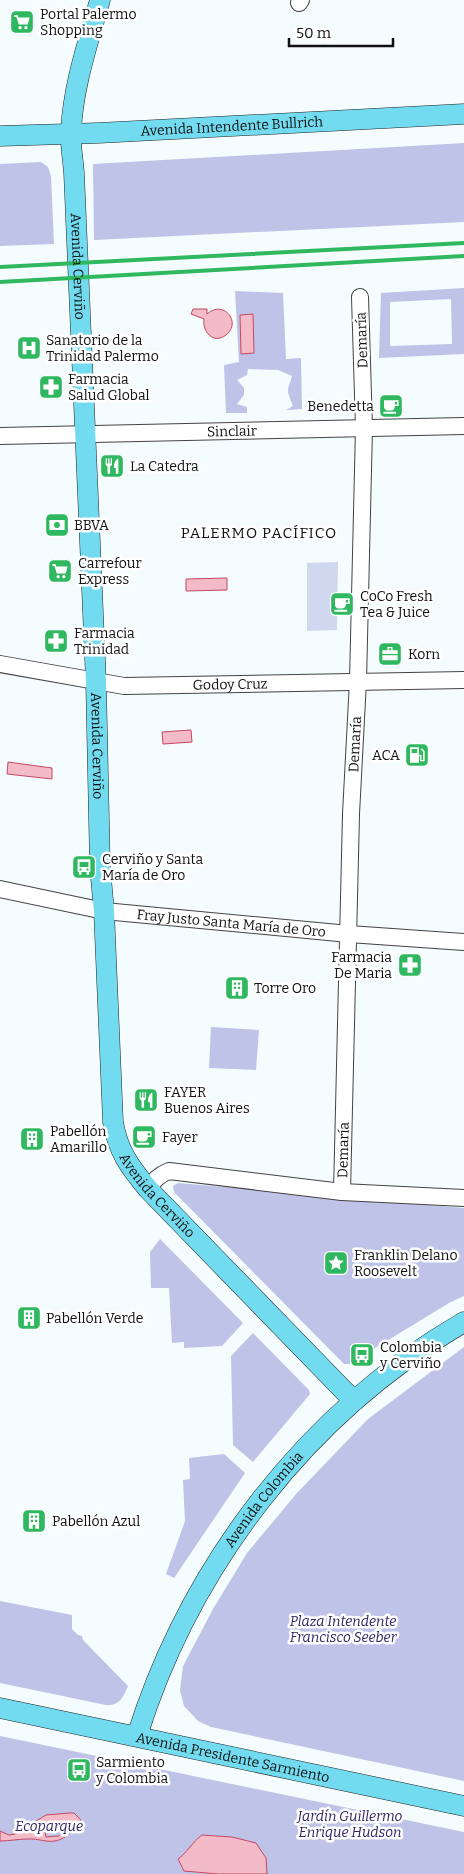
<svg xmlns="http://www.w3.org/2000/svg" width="464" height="1874" font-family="Bitter,serif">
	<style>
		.green { fill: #bfc3e7; fill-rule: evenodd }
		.pitch { fill: #d0d8ef }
		.water { fill: #f3bbc8; stroke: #c54760; fill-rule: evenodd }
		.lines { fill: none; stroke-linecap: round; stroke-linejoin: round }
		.minor-casing { stroke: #434343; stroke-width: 18 }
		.major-casing { stroke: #212121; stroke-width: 21 }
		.minor { stroke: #fff; stroke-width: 16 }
		.major { stroke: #73dbef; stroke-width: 20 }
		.rail { stroke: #30b861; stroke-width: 4 }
		.labels { text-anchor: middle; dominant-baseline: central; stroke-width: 5; stroke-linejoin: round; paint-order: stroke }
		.poi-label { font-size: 14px; fill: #101010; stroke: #fff; text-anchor: start }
		.street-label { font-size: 14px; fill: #101010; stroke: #fff }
		.park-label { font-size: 14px; font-style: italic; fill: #302464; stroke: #fff }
		.neighbourhood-label { font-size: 15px; letter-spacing: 1px; fill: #101010; stroke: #fff }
	</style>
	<rect width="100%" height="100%" fill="#f4fcfe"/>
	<path class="green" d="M464,143V222L94,240L93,164Z
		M41,162L48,167L51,176L54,244L0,246V164Z
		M464,288V354L379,358L381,293ZM451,299L452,344L390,346V302Z
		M235,291L283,293L286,359L301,358L302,409L286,410L293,406C286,388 287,393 292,376L278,370L248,369L247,375L237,380L244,388V395L237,404L247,407V413H226L224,365L239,362Z
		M211,1027L259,1030L256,1070L209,1068Z
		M178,1183L464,1208V1296L449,1303L349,1364H344L174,1192L173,1186Z
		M160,1239L243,1323L222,1346L184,1348V1342L172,1343L169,1288H151L150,1252Z
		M253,1333L309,1390L310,1394L253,1462L233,1445L231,1356Z
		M464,1347V1781L211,1727L198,1721L184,1706L180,1690L183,1666L213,1609L247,1553L297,1493L368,1419Z
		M224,1454L245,1473L174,1578L166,1574L185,1521L183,1480L190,1479L189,1458Z
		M0,1601L72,1615V1629L78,1635L82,1636L83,1640L128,1686C123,1697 120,1706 106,1705L0,1683Z
		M0,1736L464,1832V1874H0Z"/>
	<path class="pitch" d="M338,562L337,630L307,631V563Z"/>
	<path class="water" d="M193,309H207V314C224,299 242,323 226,335C213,345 202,331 204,319L191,314Z
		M253,314L254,353L241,354L240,315Z
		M227,578V590L186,591V579Z
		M191,730L192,742L163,744L162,732Z
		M8,762L52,768V779L7,774Z
		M69,1813H74L81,1820C74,1824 73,1833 65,1837C50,1846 42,1838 28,1839C18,1839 10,1841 0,1841V1831L9,1835L15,1834L46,1815ZM52,1823L70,1824L71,1825L59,1836L46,1837L45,1832Z
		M202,1835L232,1837L256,1843L266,1858L267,1874H218L184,1871L178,1859C188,1852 192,1842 202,1835Z"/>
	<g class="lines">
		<defs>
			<g id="minor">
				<path d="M299,3L301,0"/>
				<path id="s1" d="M0,436L464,426"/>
				<path id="s2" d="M0,664L124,686L464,680"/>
				<path id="s3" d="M0,889L104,911L349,934L464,942"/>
				<path d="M148,1189C154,1180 159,1175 169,1171L342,1192L464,1198"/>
				<path id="s4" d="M342,1192L351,814L358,681L364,428L360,297"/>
			</g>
			<g id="major">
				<path id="s5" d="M100,0C88,43 73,86 71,131C70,144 73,159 74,173L96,682L100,867L104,911L113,1122C118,1151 129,1166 148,1189L354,1401"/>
				<path id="s6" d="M0,136L98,133L464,114"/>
				<path id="s7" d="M0,1708L464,1806"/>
				<path id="s8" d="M137,1736C191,1564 308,1412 464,1322"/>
			</g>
		</defs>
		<use href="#minor" class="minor-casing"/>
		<use href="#major" class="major-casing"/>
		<use href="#minor" class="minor"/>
		<use href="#major" class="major"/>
		<path class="rail" d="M0,267L464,243
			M0,282L464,256"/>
	</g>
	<defs>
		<symbol id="supermarket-square" viewBox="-11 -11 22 22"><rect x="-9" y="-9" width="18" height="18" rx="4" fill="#30b861" stroke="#fff"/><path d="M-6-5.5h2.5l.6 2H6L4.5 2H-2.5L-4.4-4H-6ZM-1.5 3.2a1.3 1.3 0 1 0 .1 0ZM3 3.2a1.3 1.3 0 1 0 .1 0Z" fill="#fff"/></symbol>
		<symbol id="hospital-square" viewBox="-11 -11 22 22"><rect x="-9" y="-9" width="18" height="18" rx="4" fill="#30b861" stroke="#fff"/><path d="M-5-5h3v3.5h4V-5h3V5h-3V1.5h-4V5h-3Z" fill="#fff"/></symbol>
		<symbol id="pharmacy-square" viewBox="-11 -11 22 22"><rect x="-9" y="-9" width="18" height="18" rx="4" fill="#30b861" stroke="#fff"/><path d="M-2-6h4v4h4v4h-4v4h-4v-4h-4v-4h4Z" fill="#fff"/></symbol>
		<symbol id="cafe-square" viewBox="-11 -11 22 22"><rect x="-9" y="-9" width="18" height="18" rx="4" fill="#30b861" stroke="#fff"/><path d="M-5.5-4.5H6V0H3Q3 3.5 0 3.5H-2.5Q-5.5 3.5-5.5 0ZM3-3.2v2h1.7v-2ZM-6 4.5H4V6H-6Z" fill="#fff"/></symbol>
		<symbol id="restaurant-square" viewBox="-11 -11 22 22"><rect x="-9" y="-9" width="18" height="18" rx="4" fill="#30b861" stroke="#fff"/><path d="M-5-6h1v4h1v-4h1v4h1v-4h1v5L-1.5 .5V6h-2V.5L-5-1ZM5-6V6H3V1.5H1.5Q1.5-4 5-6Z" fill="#fff"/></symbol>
		<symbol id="bank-square" viewBox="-11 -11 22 22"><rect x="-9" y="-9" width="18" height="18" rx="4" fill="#30b861" stroke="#fff"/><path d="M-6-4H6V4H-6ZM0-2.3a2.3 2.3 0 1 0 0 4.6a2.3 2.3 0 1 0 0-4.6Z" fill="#fff"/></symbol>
		<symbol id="office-square" viewBox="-11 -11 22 22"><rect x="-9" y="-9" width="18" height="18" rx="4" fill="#30b861" stroke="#fff"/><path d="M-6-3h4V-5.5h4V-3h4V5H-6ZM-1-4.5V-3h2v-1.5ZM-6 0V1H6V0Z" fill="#fff"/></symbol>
		<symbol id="fuel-square" viewBox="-11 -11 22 22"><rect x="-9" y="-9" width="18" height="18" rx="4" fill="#30b861" stroke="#fff"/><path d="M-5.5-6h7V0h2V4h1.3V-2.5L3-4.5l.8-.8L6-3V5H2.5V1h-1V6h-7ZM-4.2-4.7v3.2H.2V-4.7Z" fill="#fff"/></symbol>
		<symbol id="bus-square" viewBox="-11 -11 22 22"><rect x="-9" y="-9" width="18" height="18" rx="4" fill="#30b861" stroke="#fff"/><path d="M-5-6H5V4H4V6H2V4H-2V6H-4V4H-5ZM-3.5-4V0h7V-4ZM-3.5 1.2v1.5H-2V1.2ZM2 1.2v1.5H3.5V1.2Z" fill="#fff"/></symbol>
		<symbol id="building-square" viewBox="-11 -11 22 22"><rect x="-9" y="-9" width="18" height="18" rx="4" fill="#30b861" stroke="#fff"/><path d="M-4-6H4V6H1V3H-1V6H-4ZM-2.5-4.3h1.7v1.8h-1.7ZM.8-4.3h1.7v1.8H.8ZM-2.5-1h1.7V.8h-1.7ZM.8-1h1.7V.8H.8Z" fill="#fff"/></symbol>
		<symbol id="sight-square" viewBox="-11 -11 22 22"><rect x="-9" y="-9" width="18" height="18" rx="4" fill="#30b861" stroke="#fff"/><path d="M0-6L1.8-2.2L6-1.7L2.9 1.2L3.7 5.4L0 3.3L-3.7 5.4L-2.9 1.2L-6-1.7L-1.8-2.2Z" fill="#fff"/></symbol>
	</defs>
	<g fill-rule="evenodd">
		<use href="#supermarket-square" x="8" y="8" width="28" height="28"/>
		<use href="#hospital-square" x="15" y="334" width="28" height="28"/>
		<use href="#pharmacy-square" x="37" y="373" width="28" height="28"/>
		<use href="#cafe-square" x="377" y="392" width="28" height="28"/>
		<use href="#restaurant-square" x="98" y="452" width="28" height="28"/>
		<use href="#bank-square" x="43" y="511" width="28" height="28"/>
		<use href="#supermarket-square" x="46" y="557" width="28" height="28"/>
		<use href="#cafe-square" x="328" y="590" width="28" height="28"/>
		<use href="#pharmacy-square" x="42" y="627" width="28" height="28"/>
		<use href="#office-square" x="376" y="640" width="28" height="28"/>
		<use href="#fuel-square" x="403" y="741" width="28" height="28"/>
		<use href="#bus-square" x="70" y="853" width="28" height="28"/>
		<use href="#pharmacy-square" x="396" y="951" width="28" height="28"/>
		<use href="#building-square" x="223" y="974" width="28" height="28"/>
		<use href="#restaurant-square" x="132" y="1086" width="28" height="28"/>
		<use href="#cafe-square" x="130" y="1123" width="28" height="28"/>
		<use href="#building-square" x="18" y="1125" width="28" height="28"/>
		<use href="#sight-square" x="322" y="1249" width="28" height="28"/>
		<use href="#building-square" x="15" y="1304" width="28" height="28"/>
		<use href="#bus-square" x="348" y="1341" width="28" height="28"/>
		<use href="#building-square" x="20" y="1507" width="28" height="28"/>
		<use href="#bus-square" x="65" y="1756" width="28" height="28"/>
	</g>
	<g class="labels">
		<g class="poi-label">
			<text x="40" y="14">Portal Palermo<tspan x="40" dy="16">Shopping</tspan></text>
			<text x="46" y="340">Sanatorio de la<tspan x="46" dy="16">Trinidad Palermo</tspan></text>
			<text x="68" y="379">Farmacia<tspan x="68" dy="16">Salud Global</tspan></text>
			<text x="374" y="406" text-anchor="end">Benedetta</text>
			<text x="130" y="466">La Catedra</text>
			<text x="74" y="525">BBVA</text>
			<text x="78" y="563">Carrefour<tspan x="78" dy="16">Express</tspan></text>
			<text x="360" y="596">CoCo Fresh<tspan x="360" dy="16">Tea &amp; Juice</tspan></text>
			<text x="74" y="633">Farmacia<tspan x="74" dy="16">Trinidad</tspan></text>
			<text x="408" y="654">Korn</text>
			<text x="400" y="755" text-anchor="end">ACA</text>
			<text x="102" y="859">Cerviño y Santa<tspan x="102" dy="16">María de Oro</tspan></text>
			<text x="392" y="957" text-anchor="end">Farmacia<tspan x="392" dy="16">De Maria</tspan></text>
			<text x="254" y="988">Torre Oro</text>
			<text x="164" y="1092">FAYER<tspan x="164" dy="16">Buenos Aires</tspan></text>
			<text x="50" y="1131">Pabellón<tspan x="50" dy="16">Amarillo</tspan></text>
			<text x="162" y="1137">Fayer</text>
			<text x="354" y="1255">Franklin Delano<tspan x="354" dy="16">Roosevelt</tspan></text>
			<text x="46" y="1318">Pabellón Verde</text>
			<text x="380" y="1347">Colombia<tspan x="380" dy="16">y Cerviño</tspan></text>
			<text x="52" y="1521">Pabellón Azul</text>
			<text x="96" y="1762">Sarmiento<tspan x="96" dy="16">y Colombia</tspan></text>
		</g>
		<g class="street-label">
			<text stroke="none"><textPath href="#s6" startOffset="232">Avenida Intendente Bullrich</textPath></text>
			<text stroke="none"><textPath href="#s5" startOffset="270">Avenida Cerviño</textPath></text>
			<text transform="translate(362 340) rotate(-92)">Demaría</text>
			<text stroke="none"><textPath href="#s1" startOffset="232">Sinclair</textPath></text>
			<text stroke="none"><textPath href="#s2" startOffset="232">Godoy Cruz</textPath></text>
			<text stroke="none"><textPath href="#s5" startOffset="750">Avenida Cerviño</textPath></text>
			<text stroke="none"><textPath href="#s4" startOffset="448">Demaría</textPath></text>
			<text stroke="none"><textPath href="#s3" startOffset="234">Fray Justo Santa María de Oro</textPath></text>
			<text stroke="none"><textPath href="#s4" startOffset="42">Demaría</textPath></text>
			<text stroke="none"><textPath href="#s5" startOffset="1214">Avenida Cerviño</textPath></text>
			<text stroke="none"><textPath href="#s8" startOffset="270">Avenida Colombia</textPath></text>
			<text stroke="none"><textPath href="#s7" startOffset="238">Avenida Presidente Sarmiento</textPath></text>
		</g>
		<g class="park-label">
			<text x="343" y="1621">Plaza Intendente<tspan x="343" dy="16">Francisco Seeber</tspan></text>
			<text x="350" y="1816">Jardín Guillermo<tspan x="350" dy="16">Enrique Hudson</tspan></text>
			<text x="49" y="1826">Ecoparque</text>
		</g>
		<g class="neighbourhood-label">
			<text x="259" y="533">PALERMO PACÍFICO</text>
		</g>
	</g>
	<path d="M289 38v8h104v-8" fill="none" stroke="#101010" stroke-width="2.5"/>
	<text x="296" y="38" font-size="15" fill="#101010" stroke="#ffffff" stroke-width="4" paint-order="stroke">50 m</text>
</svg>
